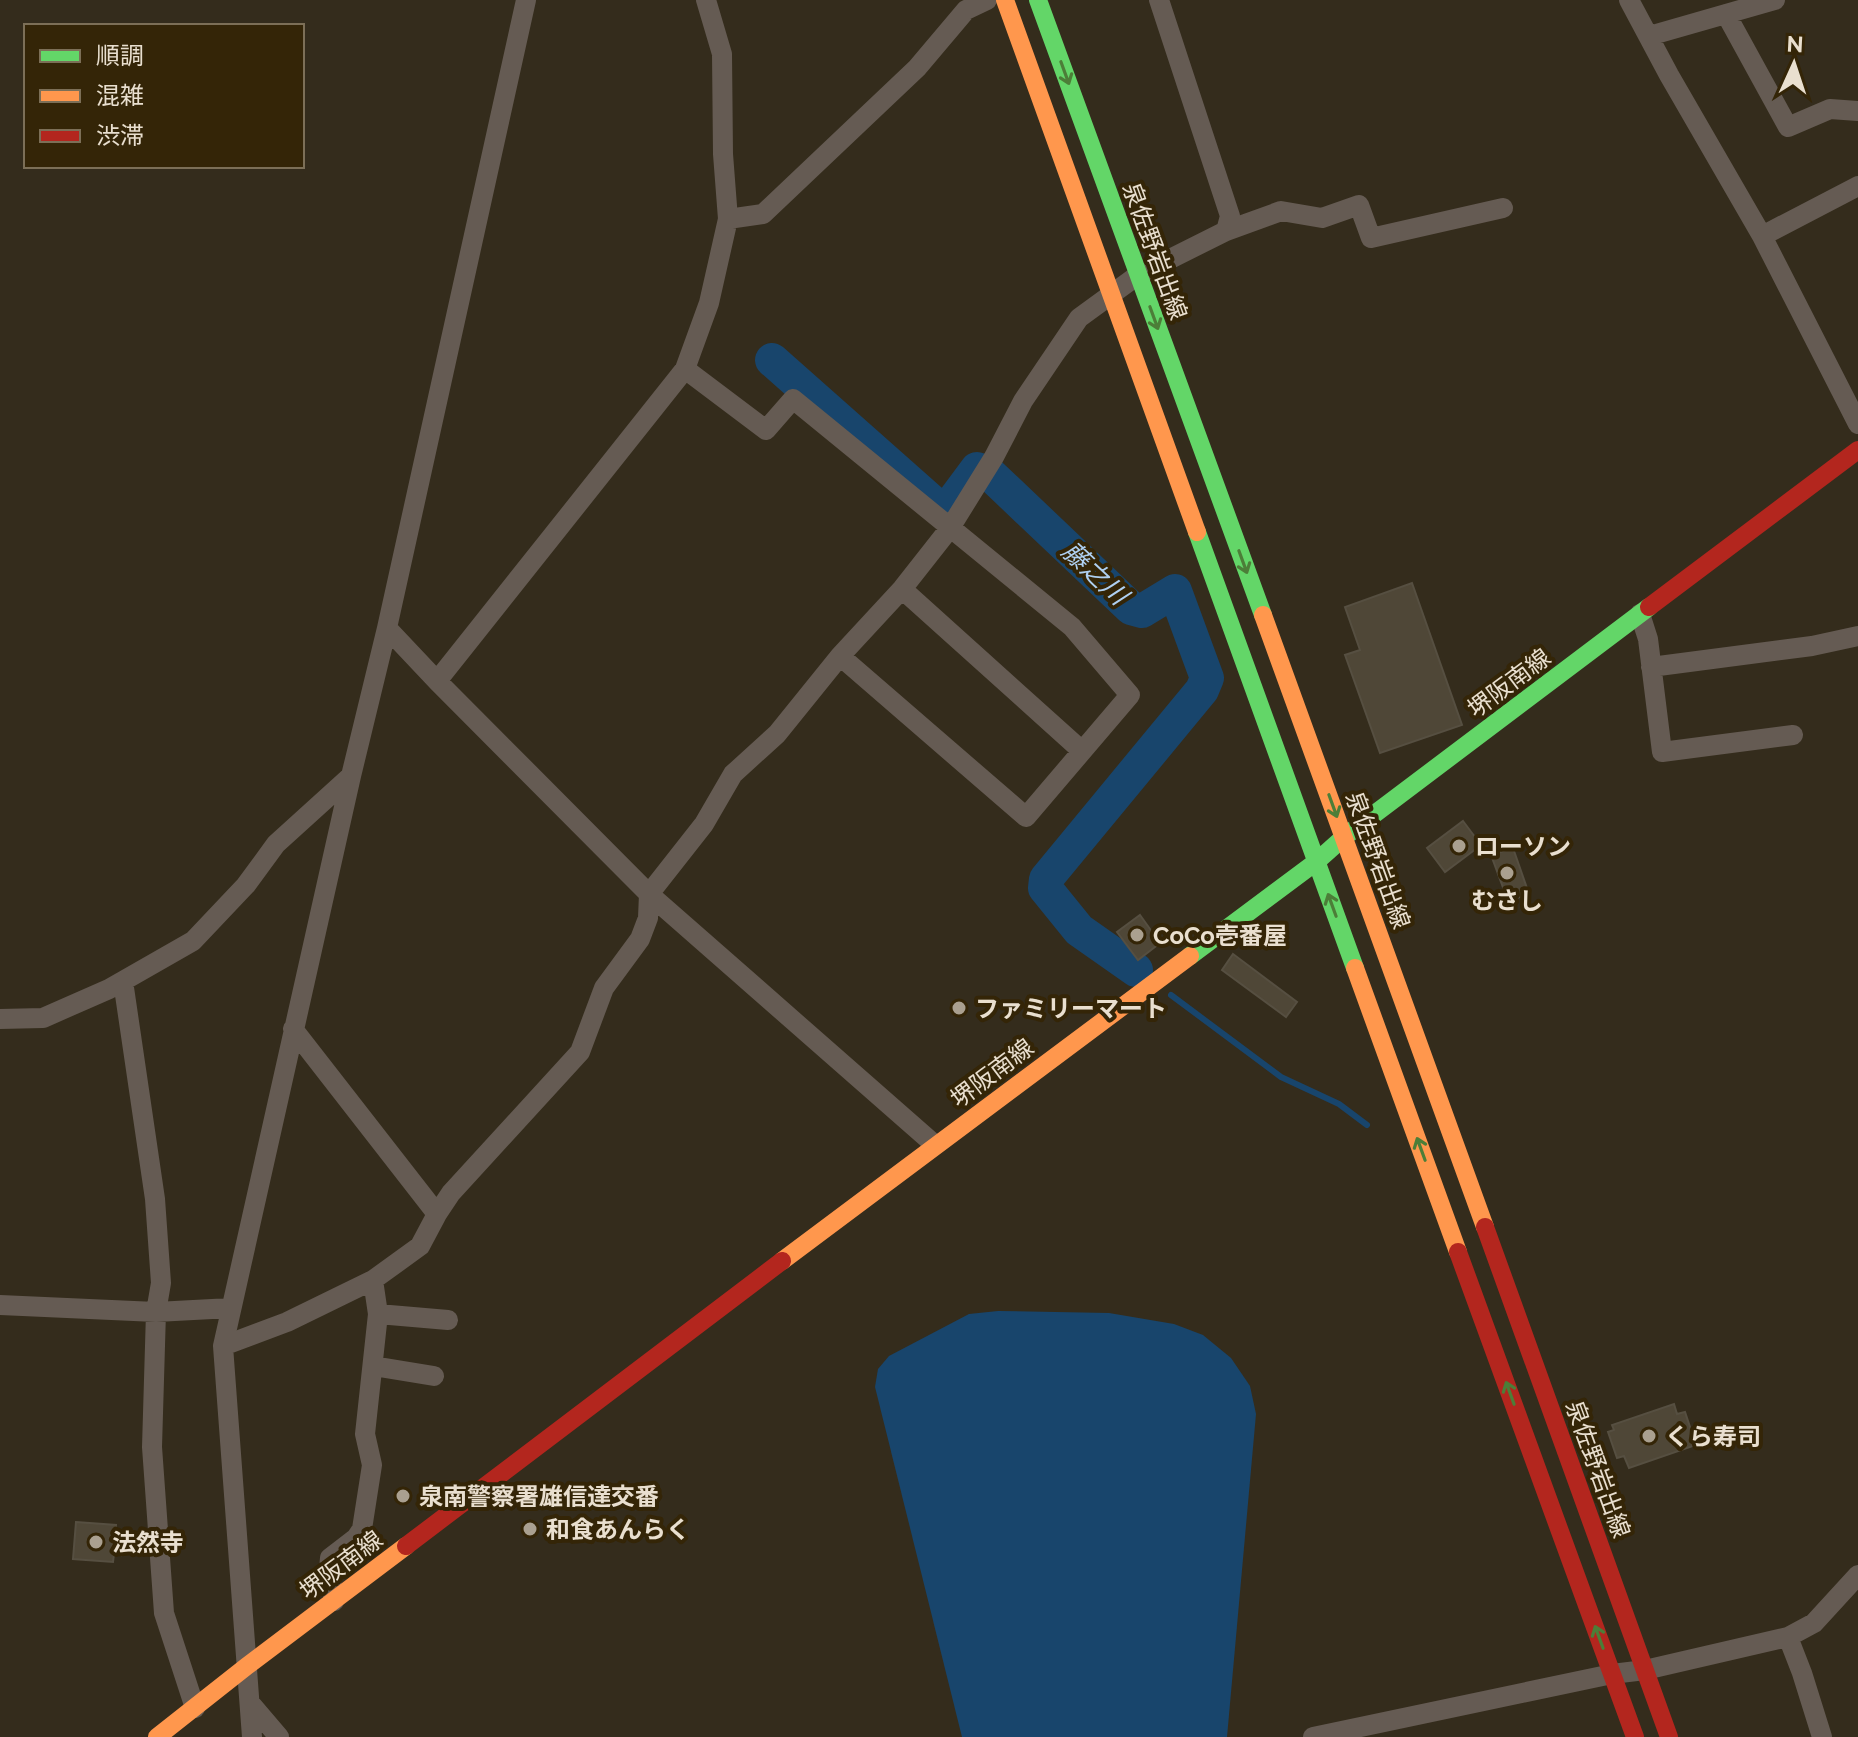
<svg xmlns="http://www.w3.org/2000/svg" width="1858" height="1737" font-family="Raleway,'Noto Sans JP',sans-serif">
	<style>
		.water { fill: #18456c }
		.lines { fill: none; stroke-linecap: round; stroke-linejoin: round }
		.stream { stroke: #18456c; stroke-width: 6 }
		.river { stroke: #18456c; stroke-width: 34 }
		.building { fill: #4f4737; stroke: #564f41; stroke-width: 2 }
		.street { stroke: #655b53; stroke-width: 20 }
		.fast { stroke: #63d668; stroke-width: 18 }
		.slow { stroke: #ff974d; stroke-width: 18 }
		.jam { stroke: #b3261e; stroke-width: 18 }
		.oneway { stroke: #4c7e38 }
		.poi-dot { fill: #aaa090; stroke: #342507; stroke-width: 3 }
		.labels { text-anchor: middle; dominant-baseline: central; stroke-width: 8; stroke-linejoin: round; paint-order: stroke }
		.street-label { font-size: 24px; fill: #e9dfcf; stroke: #342507 }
		.poi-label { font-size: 24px; font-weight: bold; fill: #e9dfcf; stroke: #342507; text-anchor: start }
		.water-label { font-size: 26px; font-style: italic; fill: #afd0f1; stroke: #342507 }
	</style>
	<rect width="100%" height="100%" fill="#342c1c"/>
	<path class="water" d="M998,1311L1109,1313L1174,1324L1203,1335L1231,1358L1250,1386L1256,1414L1227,1737H962L875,1387L878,1369L889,1356L969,1314Z"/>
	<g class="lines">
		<path class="stream" d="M1171,995L1281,1077L1339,1104L1367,1125"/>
		<path class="river" d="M772,360L939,508H948L977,469L992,476L1131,608L1142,611L1175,591L1207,678L1202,690L1046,879L1045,888L1079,930L1136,970"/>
	</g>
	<path class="building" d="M1412,583L1462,725L1380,753L1345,655L1360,650L1345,607Z
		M1463,821L1481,845L1445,872L1427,848Z
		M1513,848L1529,894L1508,901L1491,855Z
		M1140,915L1160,943L1138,960L1117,932Z
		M1233,954L1297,1002L1286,1017L1222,970Z
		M1674,1404L1677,1414L1685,1412L1696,1445L1629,1468L1624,1456L1617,1458L1608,1432L1614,1430L1612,1425Z
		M76,1522L116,1525L115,1536L122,1537L121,1555L114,1554L113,1562L73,1559Z"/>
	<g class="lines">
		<path class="street" d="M1159,0L1230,216L1226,231
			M1629,0L1669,75L1762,236L1858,424
			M1726,14L1788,127L1830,109L1858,111
			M1649,36L1775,0
			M728,219L763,214L917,68L966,10L987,0
			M1762,236L1858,186
			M685,369L766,430L793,399L1072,627L1130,695L1026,817L840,656
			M902,589L1082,751
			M1640,614L1648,639L1662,752L1793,735
			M387,628L437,681L649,894L935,1145
			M1651,667L1812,646L1858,636
			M437,681L685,369L709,303L728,219L723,154L722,54L706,0
			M123,981L155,1199L161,1283L156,1312L152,1447L164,1613L195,1708
			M0,1019L43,1018L109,989L193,941L246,885L276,844L351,776
			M293,1029L437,1214
			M0,1305L156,1312L231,1308
			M378,1314L448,1320
			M223,1346L287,1322L373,1280L420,1246L437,1214L451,1193L580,1052L604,988L640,939L648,918L649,894L704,824L733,774L777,734L840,656L902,589L950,528L994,457L1023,401L1079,318L1138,275L1226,231L1281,211L1322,218L1359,205L1371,238L1503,208
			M373,1366L434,1376
			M334,1601L329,1569L330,1558L356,1538L362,1529L372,1465L365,1434L378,1314L373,1280
			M1788,1637L1802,1673L1822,1737
			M250,1703L279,1737
			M252,1737L223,1346L351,776L387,628L526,0
			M1313,1737L1612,1674L1645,1670L1788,1637L1814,1623L1858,1575"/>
		<path class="fast" d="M1038,0L1263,615
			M1197,532L1355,968
			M1190,956L1316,862L1344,837L1649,607"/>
		<path class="slow" d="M1005,0L1197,532
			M1263,615L1485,1227
			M1355,968L1458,1252
			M782,1261L1190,956
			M157,1737L247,1666L406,1546"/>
		<path class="jam" d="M1649,607L1858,450
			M1485,1227L1669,1737
			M1458,1252L1635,1737
			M406,1546L782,1261"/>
	</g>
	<defs><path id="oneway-shaft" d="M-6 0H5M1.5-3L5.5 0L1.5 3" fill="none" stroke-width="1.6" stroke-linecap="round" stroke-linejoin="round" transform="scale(2)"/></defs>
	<g class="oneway">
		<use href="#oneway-shaft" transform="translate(1065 73) rotate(70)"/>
		<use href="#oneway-shaft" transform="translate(1154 318) rotate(70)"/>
		<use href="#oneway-shaft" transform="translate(1243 562) rotate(70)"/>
		<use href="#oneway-shaft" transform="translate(1333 806) rotate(70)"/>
		<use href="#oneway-shaft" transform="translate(1332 905) rotate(-110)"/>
		<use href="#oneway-shaft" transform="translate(1421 1149) rotate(-110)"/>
		<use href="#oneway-shaft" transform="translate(1510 1393) rotate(-110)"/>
		<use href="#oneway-shaft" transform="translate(1599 1637) rotate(-110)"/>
	</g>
	<g class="poi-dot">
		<circle cx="1459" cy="846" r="8"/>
		<circle cx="1507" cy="873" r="8"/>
		<circle cx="1137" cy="935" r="8"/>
		<circle cx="959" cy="1008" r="8"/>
		<circle cx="1649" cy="1436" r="8"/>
		<circle cx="403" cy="1496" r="8"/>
		<circle cx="530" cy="1529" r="8"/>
		<circle cx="96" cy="1542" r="8"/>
	</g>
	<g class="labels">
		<g class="street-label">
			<text transform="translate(1155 251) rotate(70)">泉佐野岩出線</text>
			<text transform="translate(1509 683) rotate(-37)">堺阪南線</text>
			<text transform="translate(1378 860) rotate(70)">泉佐野岩出線</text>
			<text transform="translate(992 1073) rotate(-37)">堺阪南線</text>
			<text transform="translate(1598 1469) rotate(70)">泉佐野岩出線</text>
			<text transform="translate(341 1565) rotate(-37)">堺阪南線</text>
		</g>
		<g class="poi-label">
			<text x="1475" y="846">ローソン</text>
			<text x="1507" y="900" text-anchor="middle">むさし</text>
			<text x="1153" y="935">CoCo壱番屋</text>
			<text x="975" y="1008">ファミリーマート</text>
			<text x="1665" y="1436">くら寿司</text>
			<text x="419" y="1496">泉南警察署雄信達交番</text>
			<text x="546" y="1529">和食あんらく</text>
			<text x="112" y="1542">法然寺</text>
		</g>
		<g class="water-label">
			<text transform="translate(1095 573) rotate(43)">藤之川</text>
		</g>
	</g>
	<rect x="24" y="24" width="280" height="144" fill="#342507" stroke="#7c6f57" stroke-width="2"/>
	<rect x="40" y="50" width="40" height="12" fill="#63d668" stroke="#7c6f57" stroke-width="2"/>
	<text x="96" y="64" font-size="24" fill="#e9dfcf">順調</text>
	<rect x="40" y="90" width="40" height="12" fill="#ff974d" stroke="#7c6f57" stroke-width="2"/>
	<text x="96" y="104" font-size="24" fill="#e9dfcf">混雑</text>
	<rect x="40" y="130" width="40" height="12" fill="#b3261e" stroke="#7c6f57" stroke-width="2"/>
	<text x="96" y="144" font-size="24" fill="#e9dfcf">渋滞</text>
	<g transform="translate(1794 64) rotate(3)" stroke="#342507" stroke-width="6" paint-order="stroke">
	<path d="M0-6L14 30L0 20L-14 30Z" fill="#e9dfcf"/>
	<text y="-12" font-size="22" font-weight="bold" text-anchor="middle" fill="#e9dfcf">N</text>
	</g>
</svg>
